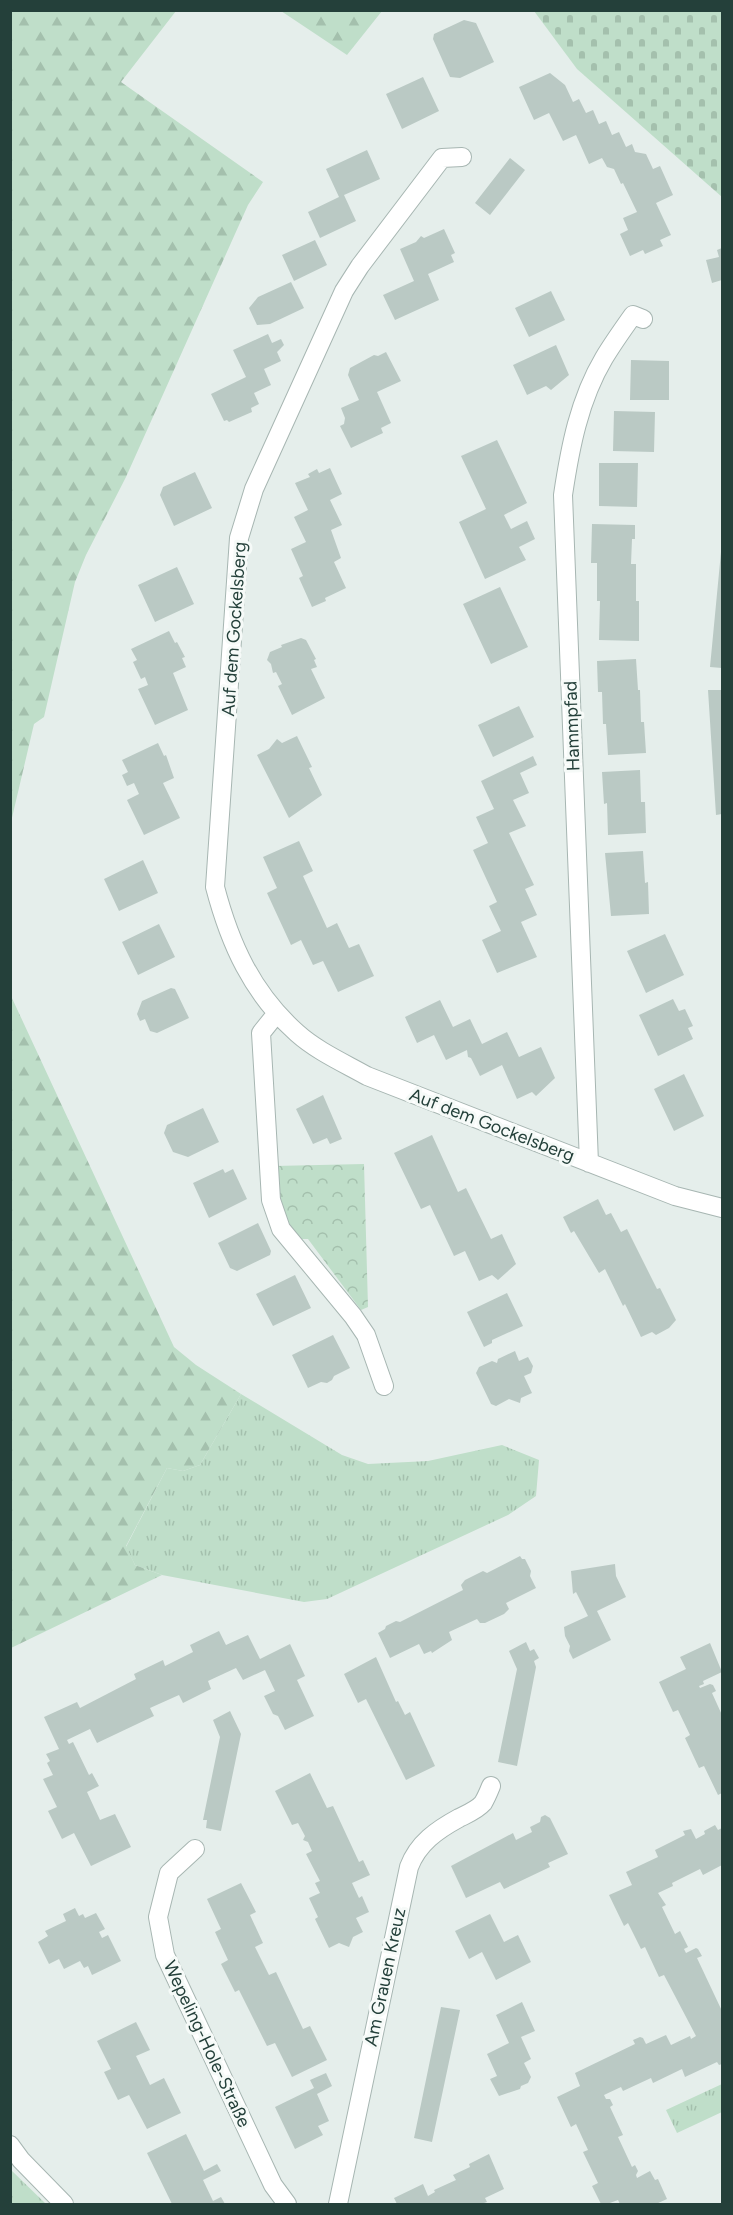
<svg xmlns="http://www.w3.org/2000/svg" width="733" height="2215" font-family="Figtree,sans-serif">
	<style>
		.grass { fill: url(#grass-tufts) }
		.forest { fill: url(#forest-firs) }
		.cemetery { fill: url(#cemetery-stones) }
		.park { fill: url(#park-crowns) }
		.building { fill: #bac9c4 }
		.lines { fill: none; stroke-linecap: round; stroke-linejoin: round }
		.minor-casing { stroke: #a7b6b2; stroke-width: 20 }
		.tertiary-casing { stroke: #a7b6b2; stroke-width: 20 }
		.minor { stroke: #fff; stroke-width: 18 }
		.tertiary { stroke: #fff; stroke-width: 18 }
		.labels { text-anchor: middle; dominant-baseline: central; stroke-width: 6; stroke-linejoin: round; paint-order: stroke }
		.street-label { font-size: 18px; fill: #24403a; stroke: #f6faf8 }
	</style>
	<defs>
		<pattern id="grass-tufts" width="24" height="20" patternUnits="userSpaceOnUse" patternTransform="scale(1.5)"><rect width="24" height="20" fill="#bfdec9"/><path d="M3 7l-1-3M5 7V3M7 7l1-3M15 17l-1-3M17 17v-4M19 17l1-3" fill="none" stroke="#a4c0ad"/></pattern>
		<pattern id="forest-firs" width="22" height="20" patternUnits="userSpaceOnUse" patternTransform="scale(1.5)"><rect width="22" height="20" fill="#bfdec9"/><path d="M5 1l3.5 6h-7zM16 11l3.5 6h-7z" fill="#a4c0ad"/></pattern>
		<pattern id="cemetery-stones" width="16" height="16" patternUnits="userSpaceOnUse" patternTransform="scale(1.5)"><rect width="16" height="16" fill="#bfdec9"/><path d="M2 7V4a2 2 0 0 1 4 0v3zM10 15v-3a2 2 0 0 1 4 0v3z" fill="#a4c0ad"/></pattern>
		<pattern id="park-crowns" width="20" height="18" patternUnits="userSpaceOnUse" patternTransform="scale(1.5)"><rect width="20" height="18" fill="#bfdec9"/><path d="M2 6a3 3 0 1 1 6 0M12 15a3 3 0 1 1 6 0" fill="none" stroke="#a4c0ad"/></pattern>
	</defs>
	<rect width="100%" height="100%" fill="#e5eeeb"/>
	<path class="grass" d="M241,1394L342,1455L368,1464L428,1461L502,1445L539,1460L536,1496L508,1515L327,1599L304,1602L162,1575L135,1565L126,1547L167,1468L183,1471L200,1465Z
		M722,2084V2112L677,2133L666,2110Z
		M10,2169L46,2204H11Z"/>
	<path class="forest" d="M11,10L176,11L121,82L263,182L248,205L126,477L86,555L75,582L44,717L34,724L11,822Z
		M281,11H382L347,55Z
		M11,996L174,1347L196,1365L241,1394L200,1465L183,1471L167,1468L126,1546L135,1565L162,1575L11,1648Z"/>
	<path class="cemetery" d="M534,11H722V197L577,69Z"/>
	<path class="park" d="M364,1164L368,1307L361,1310L308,1239H298C278,1216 277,1195 274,1166Z"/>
	<path class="building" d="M464,20L476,23L494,62L460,78L450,77L433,39L434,34Z
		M550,73L565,85L573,102L579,99L586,113L593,110L599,124L606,121L612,135L619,132L626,147L632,144L635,152L646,154L653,169L660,166L673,195L656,203L671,235L660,240L663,246L645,254L643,250L630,256L620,234L628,230L623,218L637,212L623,183L621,184L614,169L607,167L602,158L589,164L576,135L563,141L549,113L534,120L519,87Z
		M423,77L439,111L402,129L386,94Z
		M367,150L380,179L344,195L356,221L320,238L308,212L339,197L326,169Z
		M510,158L525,170L490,215L475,203Z
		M444,229L455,253L451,255L454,262L428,274L439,300L395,320L383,295L414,281L400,249L416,242L421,236L424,238Z
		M315,240L327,265L294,281L282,255Z
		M722,248V280L712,283L706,260L719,257L717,250Z
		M291,282L304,308L270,324L257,325L249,308L258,297Z
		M551,291L565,320L529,337L515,308Z
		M268,334L272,343L281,339L284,345L277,352L281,361L264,369L271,385L254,393L259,404L251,408L252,412L229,422L227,420L224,421L211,394L246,377L233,350Z
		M556,345L569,375L551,390L546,386L527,395L513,365Z
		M386,352L401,381L377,392L391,423L381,428L383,433L351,448L340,426L344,424L345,418L341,408L359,400L348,375L350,368L374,355L378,356Z
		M631,360L669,361V400H630Z
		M614,411L655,412L654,452L613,451Z
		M497,440L527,503L504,515L511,529L527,521L535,539L519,547L526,560L485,579L459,522L486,509L461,456Z
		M599,463H638L637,507L599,506Z
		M330,468L342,494L330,500L342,525L331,530L341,558L334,562L346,588L325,598L326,601L312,607L299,578L303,576L291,549L306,542L294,517L308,510L295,483L310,477L308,474L317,469L319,473Z
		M195,472L212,508L174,526L160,495L163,487Z
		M592,524L635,525V539H632L631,564H636V601H639V641L599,640L600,601H597V563H591Z
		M721,552H722V668L710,667Z
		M177,567L194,604L155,622L138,585Z
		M500,587L528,647L491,664L463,604Z
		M169,631L175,643L177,642L185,657L182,658L186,667L173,673L188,710L155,725L138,689L148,685L145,677L141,679L133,662L137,660L131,649Z
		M301,638L306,640L316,659L314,660L317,667L311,669L325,698L292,715L278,686L282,684L276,672L273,673L271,664L267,660L270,652L282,647L281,645Z
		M636,659L638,690H640L641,722H644L646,753L608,755L606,724H603L602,692H598L597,661Z
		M708,690H722V814L716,815Z
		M519,706L534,737L493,757L478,725Z
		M297,736L312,767L309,768L322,795L289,818L257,755L269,749L277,739L282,743Z
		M158,743L164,756L166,755L174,778L163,783L180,818L144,835L127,800L139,794L134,783L127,786L122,775L128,772L122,760Z
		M533,756L537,765L520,773L529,793L513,800L526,826L509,833L534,885L525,889L537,915L521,922L537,957L497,973L482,940L501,931L489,906L497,902L473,850L488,843L476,817L494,809L481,781Z
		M640,770L641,802H645L646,833L608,835L607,803L604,804L602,772Z
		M299,841L313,871L303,876L327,928L337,923L349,948L359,944L374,976L338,992L323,961L313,965L301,940L291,945L267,893L277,888L263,857Z
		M643,851L645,883L648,882L649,914L611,916L605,853Z
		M143,860L158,893L119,911L104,879Z
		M159,924L175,957L138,975L122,942Z
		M665,934L684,975L646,993L627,951Z
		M171,988L175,989L189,1018L157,1033L150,1031L145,1019L140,1021L137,1014L142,1001Z
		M673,999L679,1011L685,1009L693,1026L688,1028L693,1039L658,1056L639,1015Z
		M440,1000L453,1027L470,1019L482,1044L507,1032L519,1057L541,1047L555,1078L536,1096L532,1092L517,1099L502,1065L480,1076L471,1058L468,1057L467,1050L446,1060L434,1035L417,1043L405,1017Z
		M684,1074L704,1116L674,1131L654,1089Z
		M323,1095L342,1139L330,1144L327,1138L313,1144L296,1109Z
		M203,1108L219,1142L188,1157L173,1152L164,1133L167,1125Z
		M432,1135L458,1192L466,1188L491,1239L502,1234L516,1264L498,1280L492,1275L479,1281L465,1251L454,1256L430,1205L421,1209L394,1153Z
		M223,1169L225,1173L233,1169L247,1199L209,1218L193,1183Z
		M598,1199L606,1215L611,1213L621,1232L627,1229L657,1289L660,1288L676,1320L669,1328L656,1335L652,1332L641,1337L625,1304L623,1306L605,1269L599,1273L574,1231L571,1233L563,1217Z
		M258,1223L271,1251L270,1255L237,1271L230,1268L218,1243Z
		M295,1275L311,1308L273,1326L256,1294Z
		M507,1293L523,1326L492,1340V1343L484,1347L467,1312Z
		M333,1335L350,1368L334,1376L332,1380L327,1383L321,1382L308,1388L292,1355Z
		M515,1351L519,1361L528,1357L533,1366L531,1373L524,1376L532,1393L521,1398L520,1403L509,1399L496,1406L491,1404L476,1373L479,1367L492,1361L497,1363L498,1359Z
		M520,1556L522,1559H525L531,1571L530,1576L536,1588L506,1603L509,1609L504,1614L485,1623H480L477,1619L449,1632L452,1640L432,1653L431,1651L424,1654L419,1644L390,1658L378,1633L385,1629L386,1626L396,1621L400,1622L463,1590L461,1585L465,1580L483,1571L487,1573Z
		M615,1564L616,1576L626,1597L597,1611L611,1640L573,1659L569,1651L570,1646L565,1636L564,1627L588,1616L576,1592L573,1594L571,1571Z
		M219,1631L226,1645L248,1635L260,1659L290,1644L305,1676L297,1680L314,1716L285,1730L278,1716L273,1714L264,1696L275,1691L265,1670L243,1680L236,1668L208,1681L211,1689L183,1703L179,1695L150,1708L154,1716L97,1743L90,1729L67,1740L69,1744L73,1742L89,1775L92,1773L99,1786L87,1792L100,1820L115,1814L131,1847L91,1866L74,1833L62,1839L48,1811L57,1807L43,1779L53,1775L47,1763L50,1761L46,1754L59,1749L44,1717L77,1702L80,1708L136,1679L134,1674L163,1660L165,1666L193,1652L190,1645Z
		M526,1642L530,1651L534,1649L539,1658L534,1661L536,1667L517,1766L498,1762L517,1669L509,1651Z
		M710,1643L722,1672L703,1681L704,1684L699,1686L700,1688L710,1684L713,1685L716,1691L712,1693L722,1715V1793L718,1795L704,1766L699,1768L685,1738L690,1735L678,1710L673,1712L659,1682L686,1669L680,1657Z
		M376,1657L396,1702L398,1701L405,1715L410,1712L435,1766L406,1780L366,1699L358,1703L344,1674Z
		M230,1711L241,1734L221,1831L206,1828L207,1820H203L220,1737L213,1720Z
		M310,1773L327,1808L333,1806L359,1862L363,1860L370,1875L352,1883L359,1898L362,1896L369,1912L356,1918L363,1932L353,1937L349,1947L339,1943L329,1948L315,1919L318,1917L309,1898L320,1893L315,1883L320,1881L306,1854L312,1851L308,1842L303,1840L305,1836L298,1823L292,1825L275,1791Z
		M545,1815L550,1818L568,1854L548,1863L550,1867L504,1889L500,1882L466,1898L451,1866L513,1833L516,1840L532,1832L530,1827L540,1822L541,1817Z
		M715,1825L718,1830L722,1828V1865L703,1875L700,1869L672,1883L673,1886L658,1893L666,1905L662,1907L675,1934L680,1931L688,1947L684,1949L686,1953L696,1948L698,1949L702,1956L697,1958L722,2011V2064L719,2065L717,2062L685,2077L682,2069L653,2083L651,2078L623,2091L621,2087L604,2095L606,2099H610L613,2105L610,2107L623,2135L618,2137L632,2167L635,2165L638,2171L636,2175L637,2178L650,2171L655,2180L658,2179L667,2199L656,2204H620L618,2200L607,2204H601L592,2186L598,2183L583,2152L588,2150L576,2124L571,2127L557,2097L580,2086L575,2073L635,2044L633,2040L640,2037L643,2038L646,2044L666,2035L671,2045L690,2036L691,2039L696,2036L664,1975L659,1977L645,1947L641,1949L628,1923L624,1926L609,1895L632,1885L626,1872L658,1857L655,1850L685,1835L683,1831L691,1829L696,1839L705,1834L704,1831Z
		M241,1883L256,1912L250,1915L263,1943L255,1947L269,1975L276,1972L303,2029L310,2026L327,2060L292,2077L275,2043L267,2046L239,1990L235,1992L221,1964L228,1960L215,1932L221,1929L207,1899Z
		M75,1908L79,1916L83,1914L85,1918L96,1913L105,1929L99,1932L102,1938L108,1935L121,1961L92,1975L88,1966L84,1968L80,1961L64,1969L59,1959L49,1964L38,1942L48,1936L45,1931L66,1921L63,1914Z
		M490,1914L504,1942L518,1935L531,1962L496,1980L482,1952L469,1959L455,1931Z
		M522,2002L535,2031L521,2037L531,2059L524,2063L531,2077L528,2083L521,2086L520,2089L499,2096L490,2079L497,2076L487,2054L509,2043L496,2015Z
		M441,2007L460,2010L432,2142L414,2138Z
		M136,2022L150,2050L136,2056L150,2085L164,2078L181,2113L147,2129L129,2095L118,2100L104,2072L111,2069L97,2041Z
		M326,2073L332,2086L317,2094L329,2121L318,2126L323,2135L295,2149L275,2107L314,2088L310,2080Z
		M186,2134L204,2171L217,2164L221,2171L203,2180L213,2201L221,2197L225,2204H172L147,2153Z
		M489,2154L504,2189L485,2198L487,2202L481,2204H397L394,2198L423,2184L428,2196L435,2192L434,2190L456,2180L453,2175L470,2167L469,2164Z"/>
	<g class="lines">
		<defs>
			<path id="minor" d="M462,157L442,158L360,266L344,291L254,489L239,538L215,887C230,944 252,993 297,1033C317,1051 344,1063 367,1076L675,1196L722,1208
				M277,1013L261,1033L271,1200L281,1229L353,1316L366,1335L384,1386
				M589,1163L563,495C570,448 579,400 604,358C613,343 623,329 633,315L643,319
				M195,1849L169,1873L158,1917L165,1955L273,2185L287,2204
				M338,2204L409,1867C418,1843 437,1830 459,1818C467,1814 477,1810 483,1803C486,1798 489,1791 491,1786"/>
			<path id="tertiary" d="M10,2145L21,2160L64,2204"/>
		</defs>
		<use href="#minor" class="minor-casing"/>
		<use href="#tertiary" class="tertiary-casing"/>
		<use href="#minor" class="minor"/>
		<use href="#tertiary" class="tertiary"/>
	</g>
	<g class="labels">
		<g class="street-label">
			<text transform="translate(234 629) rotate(-86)">Auf dem Gockelsberg</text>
			<text transform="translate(572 726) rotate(-92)">Hammpfad</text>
			<text transform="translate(492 1125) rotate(21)">Auf dem Gockelsberg</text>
			<text transform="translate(385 1977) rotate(-78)">Am Grauen Kreuz</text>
			<text transform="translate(207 2044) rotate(65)">Wepeling-Hole-Straße</text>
		</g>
	</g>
	<rect width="733" height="2215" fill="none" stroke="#24403a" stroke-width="24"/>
</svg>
